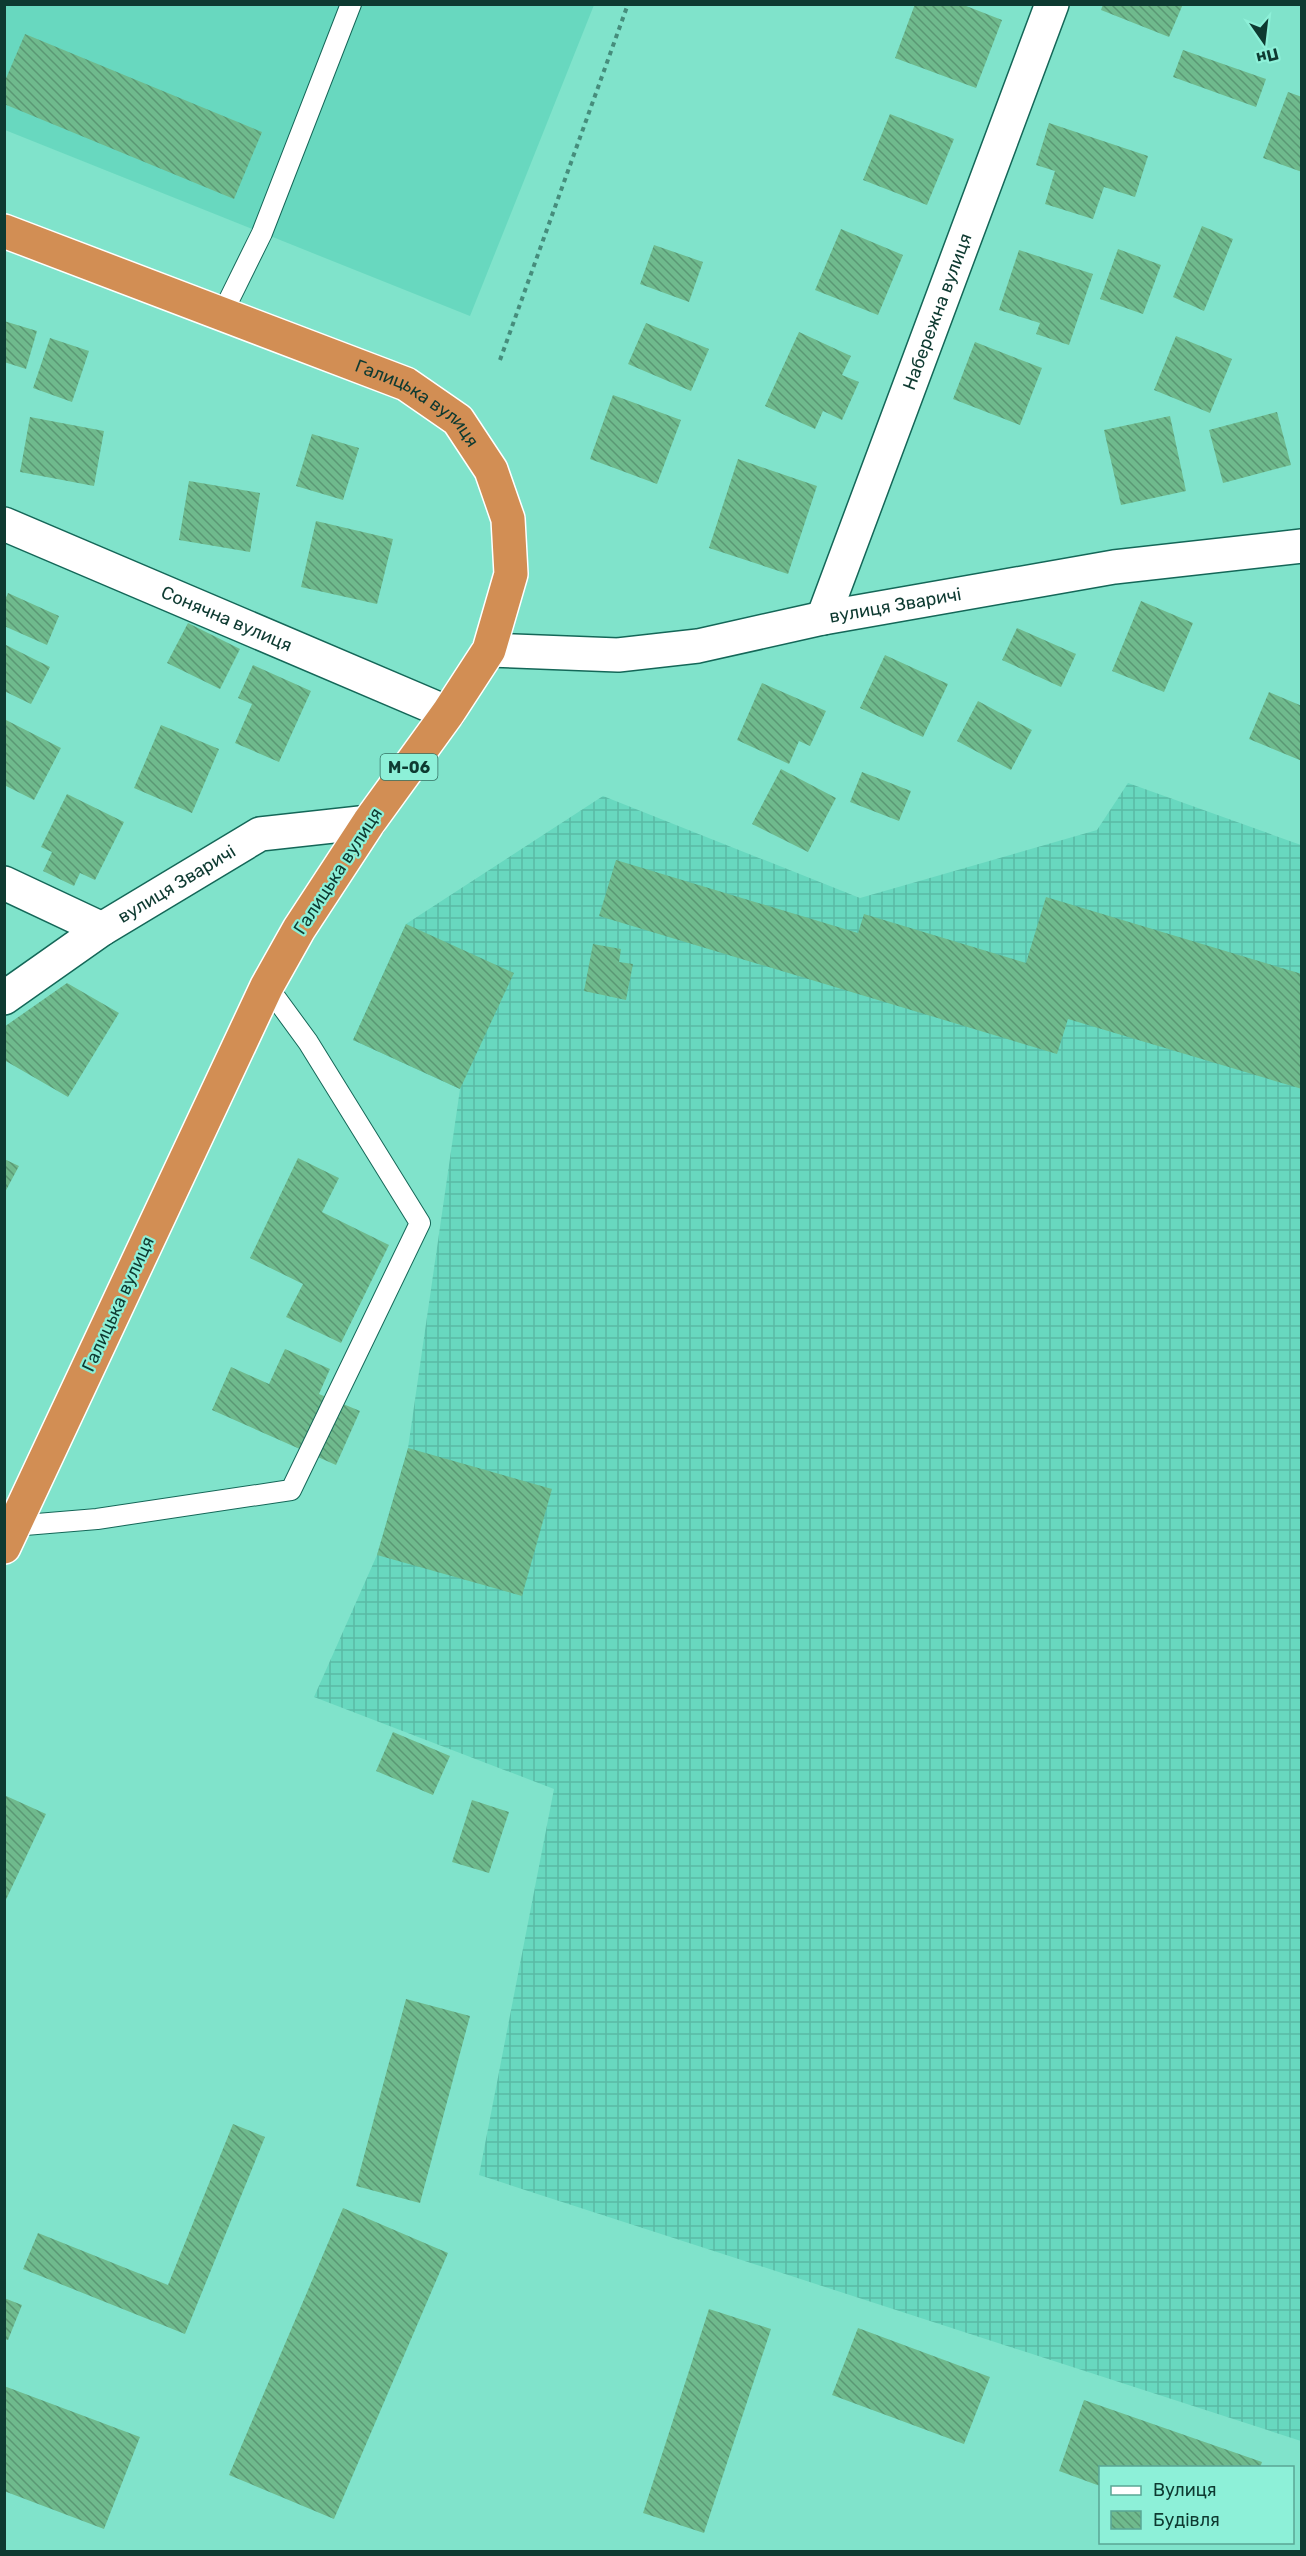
<svg xmlns="http://www.w3.org/2000/svg" width="1306" height="2556" font-family="Rubik,sans-serif">
	<style>
		.built { fill: #68d8bf }
		.industrial { fill: url(#industrial-grid) }
		.building { fill: url(#building-back-hatch) }
		.lines { fill: none; stroke-linecap: round; stroke-linejoin: round }
		.service-casing { stroke: #146758; stroke-width: 22 }
		.minor-casing { stroke: #146758; stroke-width: 36 }
		.trunk-casing { stroke: #fff; stroke-width: 36 }
		.path { stroke: #468d7c; stroke-width: 4; stroke-dasharray: 4.5 4.5; stroke-linecap: butt }
		.service { stroke: #fff; stroke-width: 20 }
		.minor { stroke: #fff; stroke-width: 33 }
		.trunk { stroke: #d28e54; stroke-width: 33 }
		.labels { text-anchor: middle; dominant-baseline: central; stroke-width: 4.5; stroke-linejoin: round; paint-order: stroke }
		.shield { fill: #8df0d8; stroke: #347163; stroke-width: 1.5 }
		.shield-label { font-size: 16px; font-weight: bold; fill: #0e3a31 }
		.street-label { font-size: 18px; fill: #0e3a31; stroke: #8df0d8 }
	</style>
	<defs>
		<pattern id="industrial-grid" width="8" height="8" patternUnits="userSpaceOnUse" patternTransform="scale(1.5)"><rect width="8" height="8" fill="#68d8bf"/><path d="M0 4h8M4 0v8" fill="none" stroke="#59baa5"/></pattern>
		<pattern id="building-back-hatch" width="6" height="6" patternUnits="userSpaceOnUse" patternTransform="scale(1.5)"><rect width="6" height="6" fill="#6fba8d"/><path d="M-1 5l2 2M0 0l6 6M5-1l2 2" fill="none" stroke="#5a9874"/></pattern>
	</defs>
	<rect width="100%" height="100%" fill="#80e3cb"/>
	<path class="built" d="M4,5H594L470,316L5,130Z"/>
	<path class="industrial" d="M1128,783L1301,845V2441L479,2175L554,1789L314,1697L377,1555L408,1448L460,1089L353,1040L406,924L603,796L860,898L1097,830Z"/>
	<path class="building" d="M915,4H961L1002,20L976,88L895,58Z
		M1103,4H1183L1169,37L1101,10Z
		M25,34L262,132L234,199L4,104V83Z
		M1183,50L1266,79L1256,107L1173,77Z
		M1288,92L1302,97V172L1263,158Z
		M890,114L954,139L927,205L863,180Z
		M1049,123L1148,156L1135,197L1104,187L1093,219L1045,204L1055,171L1036,165Z
		M1202,226L1233,239L1204,311L1173,297Z
		M841,229L903,255L878,315L815,290Z
		M654,245L703,262L689,302L640,284Z
		M1118,249L1161,265L1143,314L1100,299Z
		M1019,250L1093,274L1069,345L1036,334L1040,323L999,310Z
		M4,321L37,331L26,369L4,362Z
		M646,323L709,349L691,391L628,364Z
		M799,332L851,356L842,375L859,382L842,420L823,411L815,429L765,406Z
		M1176,336L1232,359L1210,413L1154,390Z
		M50,338L89,351L72,402L33,388Z
		M975,342L1042,368L1020,425L953,399Z
		M613,395L681,420L657,484L590,459Z
		M1277,412L1291,465L1223,483L1209,430Z
		M1170,416L1186,491L1121,505L1104,430Z
		M30,417L104,431L94,486L20,472Z
		M312,434L359,448L343,500L296,486Z
		M738,459L817,486L788,574L709,548Z
		M189,481L260,493L250,552L179,540Z
		M316,521L393,539L377,604L301,587Z
		M8,593L59,616L47,645L4,626V602Z
		M1141,601L1193,623L1164,692L1112,671Z
		M188,623L240,649L220,689L167,663Z
		M1017,628L1076,654L1061,687L1002,660Z
		M4,644L50,667L31,704L4,691Z
		M885,655L948,684L923,737L860,708Z
		M253,665L311,691L279,762L235,743L252,704L238,698Z
		M762,683L826,711L810,746L799,741L789,764L737,740Z
		M1269,692L1302,706V761L1249,739Z
		M978,701L1032,730L1011,770L957,741Z
		M4,719L61,748L34,800L4,785Z
		M161,725L219,749L192,813L134,788Z
		M781,769L836,798L808,852L752,824Z
		M862,772L911,791L899,821L850,802Z
		M67,794L124,822L95,880L80,873L74,886L43,871L52,852L41,847Z
		M616,860L858,933L864,914L1026,963L1046,897L1302,974V1089L1068,1019L1057,1054L599,916Z
		M406,924L514,973L460,1089L353,1040Z
		M593,944L621,949L619,962L633,964L626,1000L584,991Z
		M67,983L119,1013L68,1097L4,1060V1027Z
		M298,1158L339,1178L322,1212L389,1245L341,1343L286,1317L303,1284L250,1258Z
		M4,1159L19,1166L4,1194Z
		M285,1349L330,1369L319,1394L360,1411L336,1465L212,1410L231,1367L269,1384Z
		M408,1448L552,1489L522,1596L377,1555Z
		M393,1732L450,1756L433,1795L376,1771Z
		M4,1795L46,1814L4,1904Z
		M472,1800L509,1812L489,1873L452,1862Z
		M406,1999L470,2016L420,2203L356,2186Z
		M233,2124L265,2137L185,2334L23,2269L38,2233L168,2285Z
		M343,2208L448,2253L334,2519L229,2475Z
		M4,2298L22,2305L8,2340L4,2339Z
		M709,2309L771,2329L704,2533L643,2513Z
		M858,2328L990,2377L964,2444L832,2395Z
		M4,2386L140,2437L104,2529L4,2491Z
		M1084,2400L1262,2462L1260,2468H1100V2486L1059,2471Z"/>
	<g class="lines">
		<defs>
			<path id="service" d="M222,314L262,233L351,4
				M13,1526L97,1519L291,1490L420,1223L308,1042L267,986"/>
			<g id="minor">
				<path id="s1" d="M4,524L448,713"/>
				<path id="s2" d="M823,618L1052,4"/>
				<path id="s3" d="M489,650L618,655L698,646L823,618L1114,567L1302,546"/>
				<path d="M4,883L102,929"/>
				<path id="s4" d="M4,998L102,929L260,834L369,822"/>
			</g>
			<g id="trunk">
				<path id="s5" d="M4,231L406,384L458,420L491,470L508,519L511,574L489,650L448,713L369,822L299,929L267,986L4,1547"/>
			</g>
		</defs>
		<use href="#service" class="service-casing"/>
		<use href="#minor" class="minor-casing"/>
		<use href="#trunk" class="trunk-casing"/>
		<path class="path" d="M500,360L628,4"/>
		<use href="#service" class="service"/>
		<use href="#minor" class="minor"/>
		<use href="#trunk" class="trunk"/>
	</g>
	<g class="labels">
		<rect class="shield" x="380.5" y="754" width="57" height="26" rx="4.5"/>
		<g class="shield-label">
			<text x="409" y="767">М-06</text>
		</g>
		<g class="street-label">
			<text stroke="none"><textPath href="#s2" startOffset="327">Набережна вулиця</textPath></text>
			<text stroke="none"><textPath href="#s5" startOffset="450">Галицька вулиця</textPath></text>
			<text stroke="none"><textPath href="#s3" startOffset="411">вулиця Зваричі</textPath></text>
			<text stroke="none"><textPath href="#s1" startOffset="242">Сонячна вулиця</textPath></text>
			<text transform="translate(338 871) rotate(-57)">Галицька вулиця</text>
			<text stroke="none"><textPath href="#s4" startOffset="207">вулиця Зваричі</textPath></text>
			<text transform="translate(118 1304) rotate(-65)">Галицька вулиця</text>
		</g>
	</g>
	<rect width="1306" height="2556" fill="none" stroke="#0e3a31" stroke-width="12"/>
	<rect x="1099" y="2466" width="195" height="78" fill="#8df0d8" stroke="#5aa795" stroke-width="1.5"/>
	<rect x="1111" y="2486" width="30" height="9" fill="#ffffff" stroke="#5aa795" stroke-width="1.5"/>
	<text x="1153" y="2496" font-size="18" fill="#0e3a31">Вулиця</text>
	<rect x="1111" y="2511" width="30" height="18" fill="url(#building-back-hatch)" stroke="#5aa795" stroke-width="1.5"/>
	<text x="1153" y="2526" font-size="18" fill="#0e3a31">Будівля</text>
	<g transform="translate(1264 42) rotate(166)" stroke="#8df0d8" stroke-width="4.5" paint-order="stroke">
	<path d="M0-4.5L10 22L0 15L-10 22Z" fill="#0e3a31"/>
	<text y="-9" font-size="16" font-weight="bold" text-anchor="middle" fill="#0e3a31">Пн</text>
	</g>
</svg>
